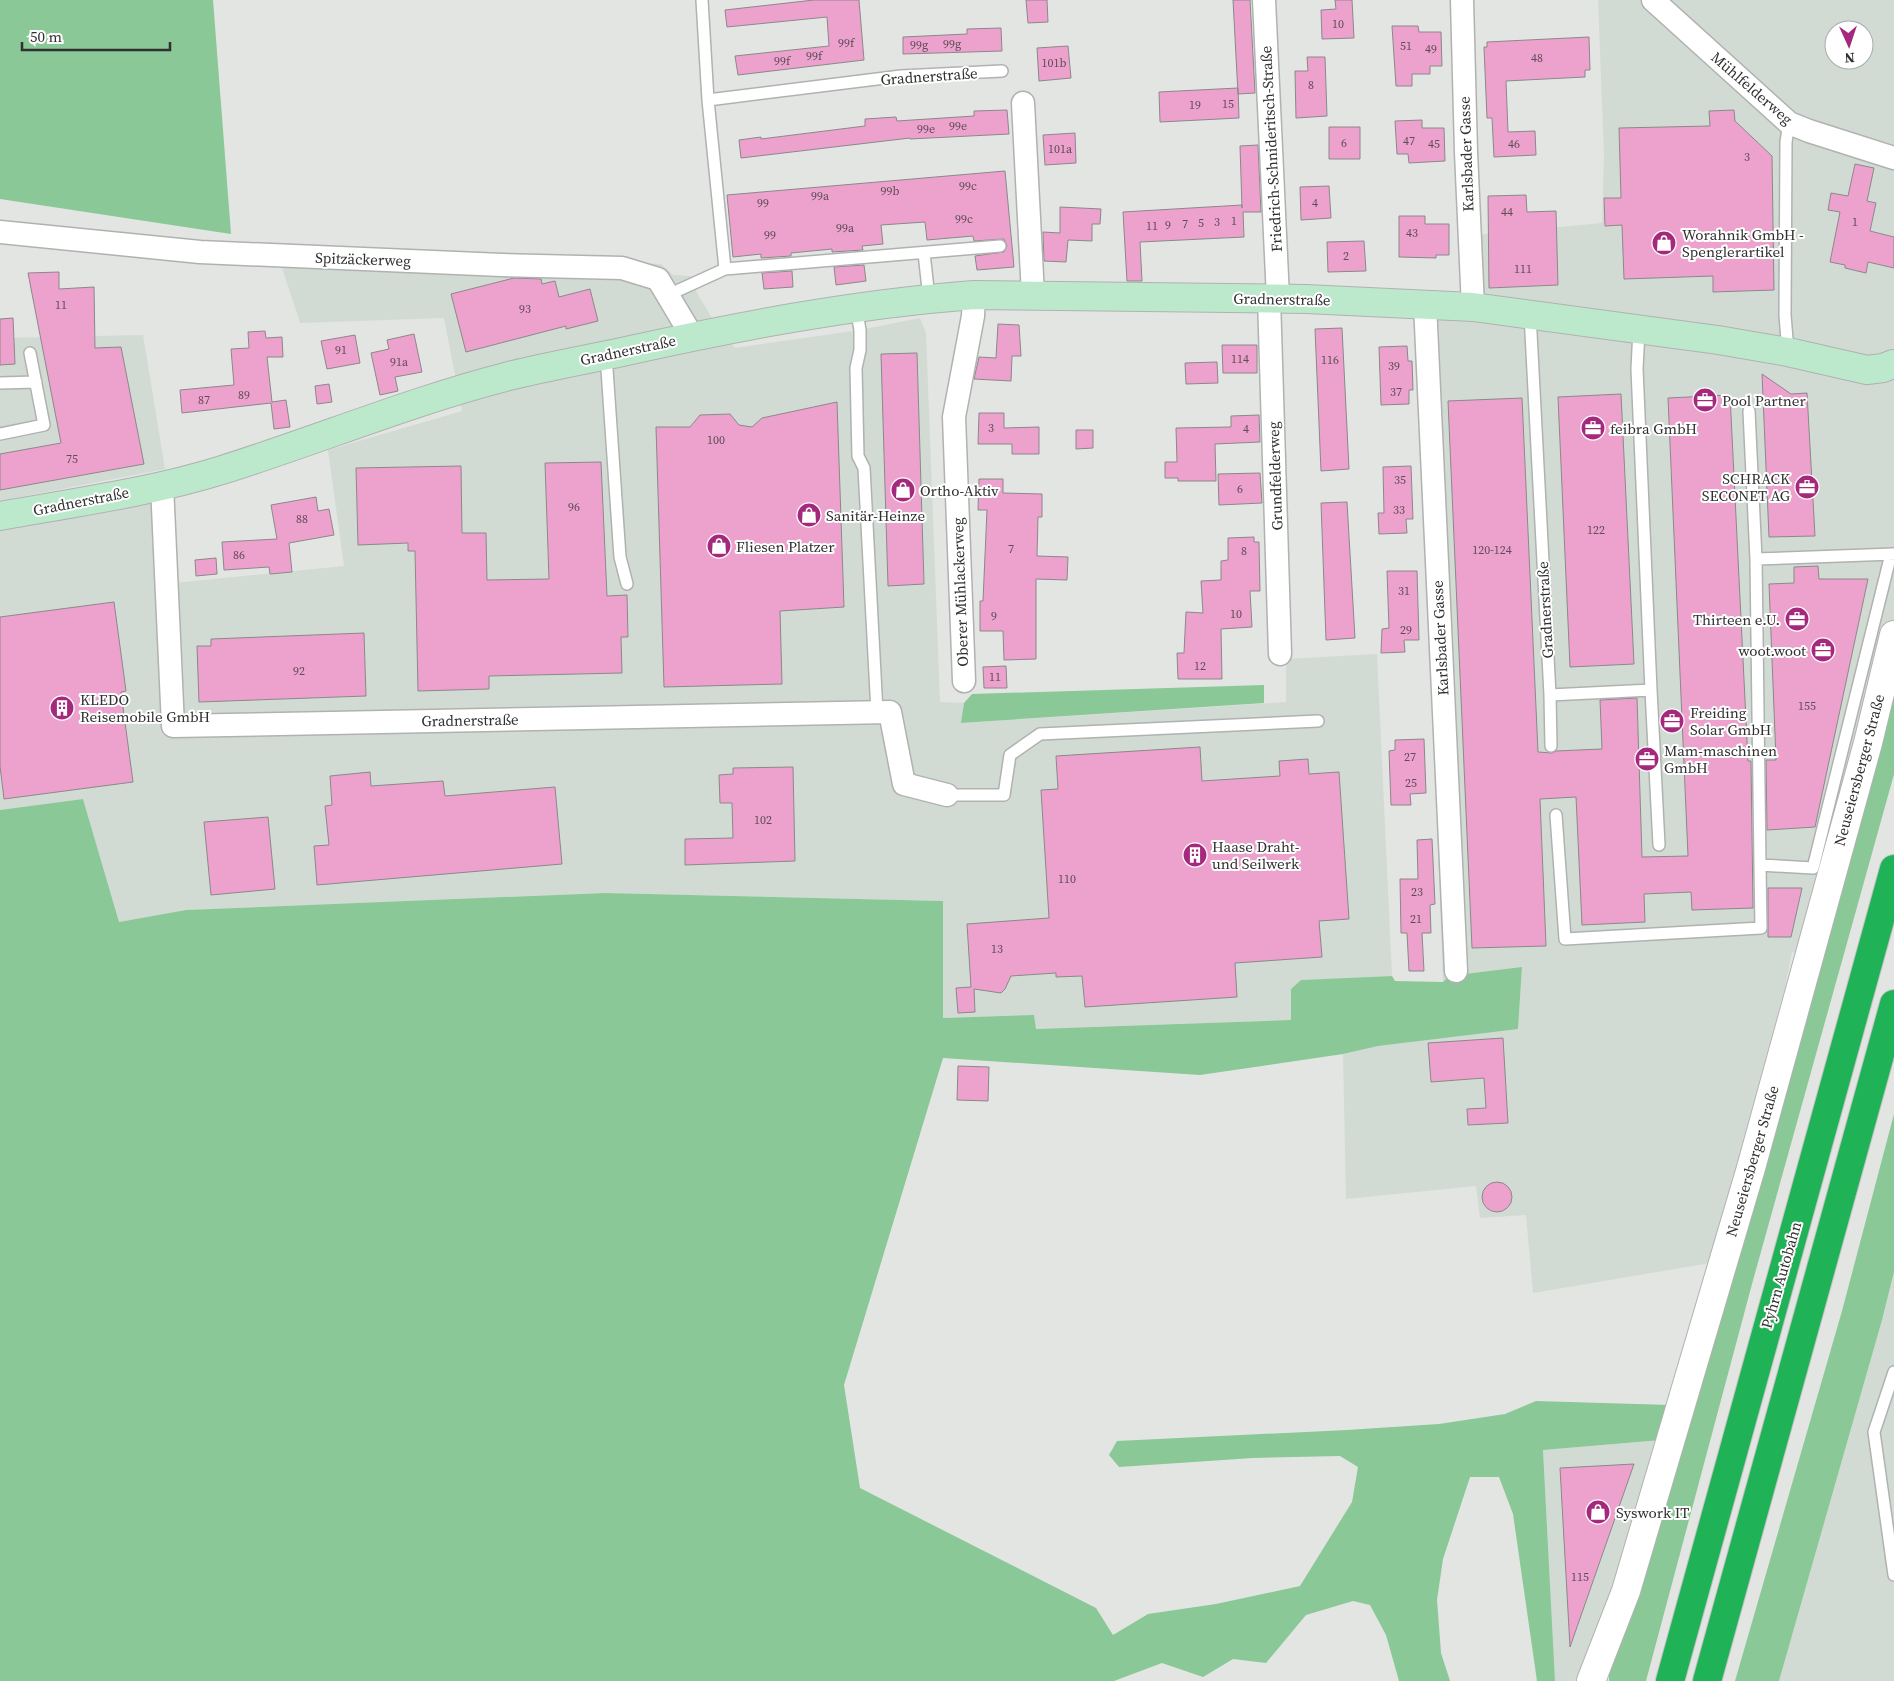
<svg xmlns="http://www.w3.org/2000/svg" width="1894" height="1681" font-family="'Source Serif 4',serif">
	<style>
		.built { fill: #d1dbd3; fill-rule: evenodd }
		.green { fill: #8ac897 }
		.building { fill: #eda2cd; stroke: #8b888a }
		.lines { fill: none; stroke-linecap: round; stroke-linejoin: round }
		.service-casing { stroke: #b0b2b0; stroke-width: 14 }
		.minor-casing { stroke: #b0b2b0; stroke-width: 25 }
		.tertiary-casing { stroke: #b0b2b0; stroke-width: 30 }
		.secondary-casing { stroke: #b0b2b0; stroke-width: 30 }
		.motorway-casing { stroke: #c1c1c1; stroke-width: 30 }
		.service { stroke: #fff; stroke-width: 11 }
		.minor { stroke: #fff; stroke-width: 22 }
		.tertiary { stroke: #fff; stroke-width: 28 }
		.secondary { stroke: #bce8cc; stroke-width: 28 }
		.motorway { stroke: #1fb256; stroke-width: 28 }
		.labels { text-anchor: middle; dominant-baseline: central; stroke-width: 4; stroke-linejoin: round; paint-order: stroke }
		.number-label { font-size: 12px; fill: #5e4c56 }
		.street-label { font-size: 15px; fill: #2f302f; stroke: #fff }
		.poi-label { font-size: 15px; fill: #2f302f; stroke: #fff; text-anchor: start }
	</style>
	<rect width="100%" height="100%" fill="#e2e5e2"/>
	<path class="built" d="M1598,0H1894V774L1841,965L1792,952L1785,987L1710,1263L1533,1293L1526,1215L1480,1218L1476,1186L1346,1199L1343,1054L1378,1046L1518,1028L1522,968L1443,982L1418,301L1470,305L1475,235L1602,223L1604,155ZM1834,30H1864V60H1834Z
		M274,243L661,264L673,275L691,276L697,293L712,318L735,348L860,330L920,318L926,333L940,702L964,703L962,723L1286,702V659L1377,654L1392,976L1301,980L1291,989L1292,1020L1035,1029L1033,1015L943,1018L942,901L605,893L186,910L119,922L83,799L0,810V529L167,496L174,583L344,566L328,450L462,411L444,318L300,323Z
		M143,335L165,469L0,501V338Z
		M1894,1272V1681H1779L1882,1320Z
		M1661,1440L1641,1509L1611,1590L1575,1681H1555L1543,1450Z"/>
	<path class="green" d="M0,0H213L231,234L0,199Z
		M1894,677V774L1752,1284L1646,1681H1609V1672Z
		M1264,685V703L961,723L964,703L972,694Z
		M83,799L119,922L186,910L605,893L943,901V1018L1034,1015L1036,1029L1291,1020V989L1301,980L1392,976L1395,981L1443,982L1449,976L1522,967L1518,1029L1378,1046L1343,1054L1200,1075L943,1058L844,1385L860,1488L1096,1608L1113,1635L1148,1614L1216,1604L1300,1586L1352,1502L1358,1467L1340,1456L1253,1458L1119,1467L1109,1455L1117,1441L1347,1430L1439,1424L1505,1414L1536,1401L1670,1405L1661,1440L1543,1450L1555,1681H1537L1513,1514L1499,1477H1470L1443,1559L1437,1600L1441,1653L1450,1681H1399L1386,1635L1370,1605L1353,1601L1306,1615L1266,1663L1233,1659L1203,1677L1162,1663L1114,1681H0V810Z
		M1894,1114V1272L1882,1320L1779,1681H1735L1842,1311Z"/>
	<path class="building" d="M814,0H859L864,60L738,75L735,56L829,46L827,17L727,27L725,10Z
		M1026,0H1047L1048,22L1028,23Z
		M1233,0H1250L1255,93L1238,94Z
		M1335,0H1352L1354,38L1322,39L1321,10L1336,9Z
		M1392,26H1418L1419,32H1441L1442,66H1430V74H1412V86H1396Z
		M1001,28L1002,51L903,54V37L967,34V29Z
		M1589,37L1590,70H1585V77L1506,81L1508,132L1535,131L1536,155L1494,157L1492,118H1487L1484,47H1487V42Z
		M1068,46L1071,78L1039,81L1037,48Z
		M1307,57H1325L1327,116L1296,118L1295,71H1308Z
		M1238,88L1239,118L1160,122L1159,92Z
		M1007,110L1009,134L910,139V138L741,158L739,140L761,137V139L865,126V119L896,117L897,121L974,116V111Z
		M1734,110L1735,121L1772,156L1774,290L1713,292V276L1624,279L1622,225L1605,226L1604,198H1621L1619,128L1710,126L1709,111Z
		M1422,120V128H1444L1445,161L1409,163L1408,154H1397L1395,121Z
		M1329,127H1360V159H1329Z
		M1075,133L1076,163L1045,165L1043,135Z
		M1258,145L1261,212H1243L1244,237L1140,242L1142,281H1127L1123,212L1242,205V208L1240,146Z
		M1855,164L1874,168L1867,201L1876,203L1870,231L1894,237V268L1868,262L1866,273L1845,268V265L1830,262L1840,212L1828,210L1831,193L1848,196Z
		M1005,171L1014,267L977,270L975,256L1004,252L1007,246L1004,239L974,241L973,236L927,240L925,222L881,225L883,244L862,246L863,250L832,252V249L791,253V256L761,258V254L733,257L727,195Z
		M1329,186L1331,218L1301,220L1300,187Z
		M1526,195L1527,212L1556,211L1558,285L1489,288L1488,196Z
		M1060,207L1101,209L1100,224H1092V241L1068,240L1066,262L1044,261L1043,232L1060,233Z
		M1399,216H1425V224H1449V255H1436V258L1399,257Z
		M1364,241L1366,271L1328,272L1327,242Z
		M864,265L866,281L836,285L834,267Z
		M792,271L793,287L764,289L762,273Z
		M59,272V289L94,287L95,348L121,347L144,464L0,490V454L61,443L28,273Z
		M514,278L541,279L542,284L555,281L559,297L590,289L598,321L566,329V326L466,352L451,294Z
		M13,318L15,364L0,365V319Z
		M998,324L1019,325L1021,356H1012L1011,381L974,379L979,357L996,358Z
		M1342,328L1349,469L1321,471L1315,329Z
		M265,331L266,338L282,337L283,357H267L272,402L286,400L290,427L274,429L271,403L182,413L180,390L234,385L231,349L249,348L248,332Z
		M414,334L422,372L395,377L398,391L380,395L371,353L389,349L387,340Z
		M355,335L360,363L327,369L321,341Z
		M1222,345H1257V373H1223Z
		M1407,346L1408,361H1412L1413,390H1409V404L1381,405L1379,347Z
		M917,353L924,584L888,586L881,354Z
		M1217,362L1218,383L1186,384L1185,363Z
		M1762,374L1791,394L1807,393L1815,536L1769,537Z
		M329,384L332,402L317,404L315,386Z
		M1621,394L1634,664L1570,667L1558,397Z
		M1730,395L1748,761H1751L1753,908L1692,910L1691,892L1644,894L1645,922L1582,925L1576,797L1540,799L1546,946L1472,948L1448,401L1522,398L1538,752L1552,753L1556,751L1602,749L1600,700L1637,698L1642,857L1688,856L1668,398Z
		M837,402L844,607L780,611L782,684L664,687L656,427H690L700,415L730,414L739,425L752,427L762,418Z
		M979,413H1004V428L1039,427V454H1012V444H978Z
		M1259,415L1260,442L1215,444L1216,481H1178V478H1165V462H1177L1176,428L1231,427V416Z
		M1076,430H1093V448L1076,449Z
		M601,462L607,596L627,595L628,637H621L622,673L489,676V689L418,691L415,551H408V543L358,545L356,468L461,466L462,533H486L487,580L549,579L545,463Z
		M1411,466L1413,519H1406L1407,533L1379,534L1378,513H1384L1383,467Z
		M1260,473L1262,503L1219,505L1218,474Z
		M979,479H1003V493L1042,494V517H1038L1037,556L1068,557L1067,580L1036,579V659L1004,660L1003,631H980V601H983L987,510H978Z
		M316,497L318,511L329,509L334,535L289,543L292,572L270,574L269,567L224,570L222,542L277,539L271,505Z
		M1347,502L1355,638L1326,640L1321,503Z
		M1254,537V542H1259L1260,591H1250L1252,627L1221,629L1222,679H1178L1177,653H1184L1186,612L1203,613L1201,581L1221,580V561L1228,560V538Z
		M216,558L217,574L196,576L195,560Z
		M1818,566L1819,579H1868L1815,827L1767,830L1766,760H1776L1769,584L1794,583V567Z
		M1387,571H1417L1419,640H1404L1405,652L1381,653L1382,629L1389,628Z
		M114,602L126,691L121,692L133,782L4,799L0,766V617Z
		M364,633L366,696L199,702L197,646H211V639Z
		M1006,666L1007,688H984L983,667Z
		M1424,739L1426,793L1410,794L1411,805H1391L1389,751L1395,750V740Z
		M1200,747L1202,781L1280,776L1279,761L1308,759L1309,774L1339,772L1349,919L1319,921L1322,957L1235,963L1237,997L1085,1007L1082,976L1056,977V973L1011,976L1005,989L1001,993L974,989L975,1012L958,1013L956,988L971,987L967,924L1049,918L1041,790L1058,789L1056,756Z
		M793,767L795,861L685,865V839L733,838L732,803H720L719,775L733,774V768Z
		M370,772L371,786L443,781L445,796L555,787L562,864L317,885L314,846L329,845L325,806L332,805L330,776Z
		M268,817L275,889L211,895L204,822Z
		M1432,839L1435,904L1430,905L1431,933H1422L1424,971H1409L1407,933H1401L1400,879H1418L1417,840Z
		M1768,888H1802L1791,937H1768Z
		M1503,1038L1508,1123L1468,1125L1467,1109L1486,1108L1484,1078L1431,1082L1428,1043Z
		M958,1066L989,1067L988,1101L957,1100Z
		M1482 1197a15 15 0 1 1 30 0a15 15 0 1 1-30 0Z
		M1634,1464L1570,1647L1560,1468Z"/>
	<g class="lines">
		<defs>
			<path id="service" d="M708,100L901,76L1002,71
				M924,253L929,298
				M725,269L1000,246
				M668,295L725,269L708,100L702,0
				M856,307L860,330V350L856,368L858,456L864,468L877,712
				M1530,314L1550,695L1651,690L1637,369L1639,330
				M1788,352L1785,315L1786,142L1789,123
				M606,355L620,557L627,584
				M0,383L36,382
				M1749,411L1756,559L1760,865L1813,868L1891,554
				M0,434L44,425L30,353
				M1756,559L1894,554
				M1651,690L1659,845
				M1550,695L1551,746
				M947,795H1004L1010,755L1040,734L1318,721
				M1556,815L1565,939L1761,928L1760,865
				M1894,1372L1874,1432L1894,1575"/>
			<path id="minor" d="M1264,0L1278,298
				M1462,0L1466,152L1473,307
				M1653,0L1789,123L1809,131L1894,158
				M1023,103L1033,295
				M0,232L200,252L502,265L622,268L658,279L692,336
				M1269,298L1280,654
				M1425,304L1456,971
				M162,485L173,726L890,712L904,784L947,795
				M964,681L954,417L973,316L974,295"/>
			<path id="tertiary" d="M1591,1681L1626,1591L1751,1168L1868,743L1894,635"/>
			<path id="secondary" d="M0,516C72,503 152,492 222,470C318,440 411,401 509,376C546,367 584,360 622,352C738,326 855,304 974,295L1306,299L1473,307L1718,340L1788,352L1867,370L1883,368L1893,364"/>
			<path id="motorway" d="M1670,1681L1894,869
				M1707,1681L1894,1004"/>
		</defs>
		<use href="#service" class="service-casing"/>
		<use href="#minor" class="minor-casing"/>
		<use href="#tertiary" class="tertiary-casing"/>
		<use href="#secondary" class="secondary-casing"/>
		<use href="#motorway" class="motorway-casing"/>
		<use href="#service" class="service"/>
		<use href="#minor" class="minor"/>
		<use href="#tertiary" class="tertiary"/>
		<use href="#secondary" class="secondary"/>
		<use href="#motorway" class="motorway"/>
	</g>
	<defs>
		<symbol id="shop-disc" viewBox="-11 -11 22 22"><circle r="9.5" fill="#a4287c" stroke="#fff"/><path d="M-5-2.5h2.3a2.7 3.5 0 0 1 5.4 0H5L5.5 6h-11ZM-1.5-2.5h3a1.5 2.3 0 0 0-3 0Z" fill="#fff"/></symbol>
		<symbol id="office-disc" viewBox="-11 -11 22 22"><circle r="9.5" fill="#a4287c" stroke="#fff"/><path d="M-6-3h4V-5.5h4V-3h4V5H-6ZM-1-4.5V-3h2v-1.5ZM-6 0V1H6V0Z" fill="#fff"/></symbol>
		<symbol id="building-disc" viewBox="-11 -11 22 22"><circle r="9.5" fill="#a4287c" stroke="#fff"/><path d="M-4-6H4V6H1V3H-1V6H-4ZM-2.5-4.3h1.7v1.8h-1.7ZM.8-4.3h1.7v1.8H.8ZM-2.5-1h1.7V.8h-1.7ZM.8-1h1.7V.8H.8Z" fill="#fff"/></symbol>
	</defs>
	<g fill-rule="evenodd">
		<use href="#shop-disc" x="1650" y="229" width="28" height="28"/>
		<use href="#office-disc" x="1691" y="386" width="28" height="28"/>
		<use href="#office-disc" x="1579" y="414" width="28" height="28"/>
		<use href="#office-disc" x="1793" y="473" width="28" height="28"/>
		<use href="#shop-disc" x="889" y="476" width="28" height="28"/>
		<use href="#shop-disc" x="795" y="501" width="28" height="28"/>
		<use href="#shop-disc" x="705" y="532" width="28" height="28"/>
		<use href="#office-disc" x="1783" y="605" width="28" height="28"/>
		<use href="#office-disc" x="1809" y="636" width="28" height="28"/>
		<use href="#building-disc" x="48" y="694" width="28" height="28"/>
		<use href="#office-disc" x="1658" y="707" width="28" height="28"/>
		<use href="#office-disc" x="1633" y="745" width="28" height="28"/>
		<use href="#building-disc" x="1181" y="841" width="28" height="28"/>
		<use href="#shop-disc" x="1584" y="1498" width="28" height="28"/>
	</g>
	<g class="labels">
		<g class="number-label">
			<text x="1338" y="24">10</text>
			<text x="846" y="43">99f</text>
			<text x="952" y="44">99g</text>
			<text x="919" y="45">99g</text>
			<text x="1406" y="46">51</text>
			<text x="1431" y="49">49</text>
			<text x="814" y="56">99f</text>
			<text x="1537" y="58">48</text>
			<text x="782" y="61">99f</text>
			<text x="1054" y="63">101b</text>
			<text x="1311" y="85">8</text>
			<text x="1228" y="104">15</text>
			<text x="1195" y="105">19</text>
			<text x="958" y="126">99e</text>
			<text x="926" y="129">99e</text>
			<text x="1409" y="141">47</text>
			<text x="1344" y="143">6</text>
			<text x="1434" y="144">45</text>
			<text x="1514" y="144">46</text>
			<text x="1060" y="149">101a</text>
			<text x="1747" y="157">3</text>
			<text x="968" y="186">99c</text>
			<text x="890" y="191">99b</text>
			<text x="820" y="196">99a</text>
			<text x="763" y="203">99</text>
			<text x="1315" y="203">4</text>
			<text x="1507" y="212">44</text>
			<text x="964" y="219">99c</text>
			<text x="1234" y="221">1</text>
			<text x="1217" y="222">3</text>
			<text x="1855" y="222">1</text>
			<text x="1201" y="223">5</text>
			<text x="1185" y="224">7</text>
			<text x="1168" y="225">9</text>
			<text x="1152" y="226">11</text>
			<text x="845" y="228">99a</text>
			<text x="1412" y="233">43</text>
			<text x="770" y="235">99</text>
			<text x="1346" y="256">2</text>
			<text x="1523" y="269">111</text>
			<text x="61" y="305">11</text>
			<text x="525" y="309">93</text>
			<text x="341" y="350">91</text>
			<text x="1240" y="359">114</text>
			<text x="1330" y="360">116</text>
			<text x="399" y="362">91a</text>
			<text x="1394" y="366">39</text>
			<text x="1396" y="392">37</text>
			<text x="244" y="395">89</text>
			<text x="204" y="400">87</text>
			<text x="991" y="428">3</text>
			<text x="1246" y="429">4</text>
			<text x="716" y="440">100</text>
			<text x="72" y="459">75</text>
			<text x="1400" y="480">35</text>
			<text x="1240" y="489">6</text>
			<text x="574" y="507">96</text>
			<text x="1399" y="510">33</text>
			<text x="302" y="519">88</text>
			<text x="1596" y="530">122</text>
			<text x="1011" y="549">7</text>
			<text x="1492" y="550">120-124</text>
			<text x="1244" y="551">8</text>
			<text x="239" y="555">86</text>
			<text x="1404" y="591">31</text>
			<text x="1236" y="614">10</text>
			<text x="994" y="616">9</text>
			<text x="1406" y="630">29</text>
			<text x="1200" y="666">12</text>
			<text x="299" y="671">92</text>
			<text x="995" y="677">11</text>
			<text x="1807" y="706">155</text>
			<text x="1410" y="757">27</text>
			<text x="1411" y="783">25</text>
			<text x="763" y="820">102</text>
			<text x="1067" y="879">110</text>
			<text x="1417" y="892">23</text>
			<text x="1416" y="919">21</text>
			<text x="997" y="949">13</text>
			<text x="1580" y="1577">115</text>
		</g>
		<g class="street-label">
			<text transform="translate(929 76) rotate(-4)">Gradnerstraße</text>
			<text transform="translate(1752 88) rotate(41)">Mühlfelderweg</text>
			<text transform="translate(1271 149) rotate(-93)">Friedrich-Schnideritsch-Straße</text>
			<text transform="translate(1466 154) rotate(-92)">Karlsbader Gasse</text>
			<text transform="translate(363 259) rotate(2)">Spitzäckerweg</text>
			<text transform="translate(1282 299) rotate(1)">Gradnerstraße</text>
			<text transform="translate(628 350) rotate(-12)">Gradnerstraße</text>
			<text transform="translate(1275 476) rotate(-92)">Grundfelderweg</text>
			<text transform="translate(81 501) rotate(-11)">Gradnerstraße</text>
			<text transform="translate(960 592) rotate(-92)">Oberer Mühlackerweg</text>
			<text transform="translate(1545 610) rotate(-93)">Gradnerstraße</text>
			<text transform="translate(1440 638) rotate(-93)">Karlsbader Gasse</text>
			<text transform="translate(470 720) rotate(-1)">Gradnerstraße</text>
			<text transform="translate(1859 770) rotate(-75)">Neuseiersberger Straße</text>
			<text transform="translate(1752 1161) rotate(-74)">Neuseiersberger Straße</text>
			<text transform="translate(1781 1275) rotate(-74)">Pyhrn Autobahn</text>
		</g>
		<g class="poi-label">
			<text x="1682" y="234">Worahnik GmbH -<tspan x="1682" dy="17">Spenglerartikel</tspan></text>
			<text x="1722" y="400">Pool Partner</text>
			<text x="1610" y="428">feibra GmbH</text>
			<text x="1790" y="478" text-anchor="end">SCHRACK<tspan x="1790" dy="17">SECONET AG</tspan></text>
			<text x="920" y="490">Ortho-Aktiv</text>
			<text x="826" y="515">Sanitär-Heinze</text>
			<text x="736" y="546">Fliesen Platzer</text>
			<text x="1780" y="619" text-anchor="end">Thirteen e.U.</text>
			<text x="1806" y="650" text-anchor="end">woot.woot</text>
			<text x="80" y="699">KLEDO<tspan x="80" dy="17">Reisemobile GmbH</tspan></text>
			<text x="1690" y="712">Freiding<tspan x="1690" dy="17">Solar GmbH</tspan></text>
			<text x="1664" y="750">Mam-maschinen<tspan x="1664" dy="17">GmbH</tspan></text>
			<text x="1212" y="846">Haase Draht-<tspan x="1212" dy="17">und Seilwerk</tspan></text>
			<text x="1616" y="1512">Syswork IT</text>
		</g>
	</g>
	<g transform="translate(1849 45) rotate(177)"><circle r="24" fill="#ffffff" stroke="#acacac"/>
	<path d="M0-4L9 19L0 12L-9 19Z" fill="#a4287c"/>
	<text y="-8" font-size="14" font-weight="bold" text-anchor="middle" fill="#2f302f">N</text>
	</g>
	<path d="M22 42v8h148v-8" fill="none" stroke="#2f302f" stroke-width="2.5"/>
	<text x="30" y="42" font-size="15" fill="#2f302f" stroke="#ffffff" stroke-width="4" paint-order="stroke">50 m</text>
</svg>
